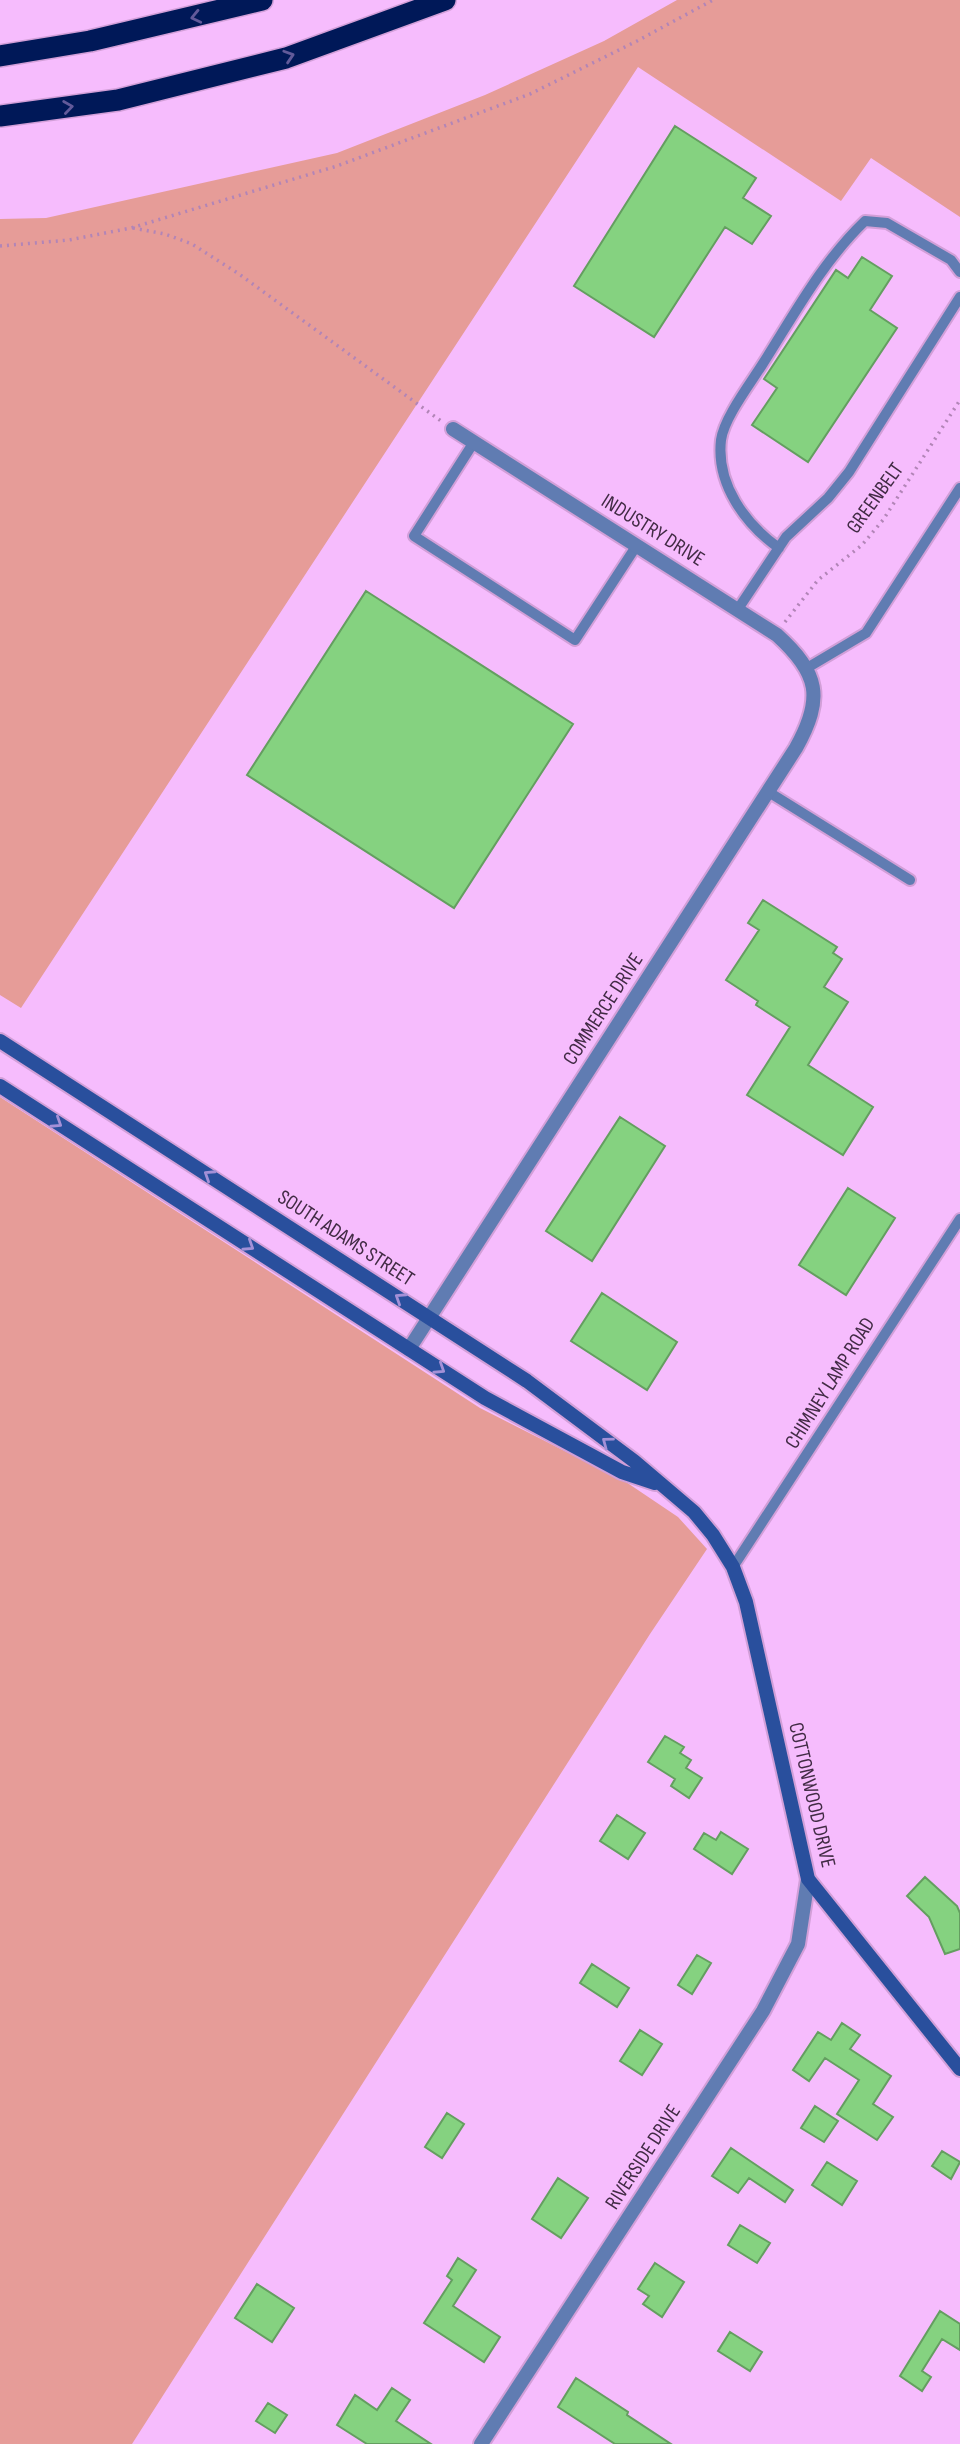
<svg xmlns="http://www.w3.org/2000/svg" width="960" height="2444" font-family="'Sofia Sans Condensed',sans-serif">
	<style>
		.green { fill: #e69c98 }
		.building { fill: #85d280; stroke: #649e60; stroke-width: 2 }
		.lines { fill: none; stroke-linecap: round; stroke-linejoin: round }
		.lane-casing { stroke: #d29fd8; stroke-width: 14 }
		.street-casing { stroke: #d29fd8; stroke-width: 18 }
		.secondary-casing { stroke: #d29fd8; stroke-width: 18 }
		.highway-casing { stroke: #d29fd8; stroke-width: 24 }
		.path { stroke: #b285b7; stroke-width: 3.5; stroke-dasharray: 2 5; stroke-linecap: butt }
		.lane { stroke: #607cb2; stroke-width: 10 }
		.street { stroke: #607cb2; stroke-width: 14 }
		.secondary { stroke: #294f9d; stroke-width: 14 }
		.highway { stroke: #001858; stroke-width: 21 }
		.oneway { stroke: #625a9a }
		.oneway2 { stroke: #a490d7 }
		.labels { text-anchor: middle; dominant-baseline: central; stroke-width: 5; stroke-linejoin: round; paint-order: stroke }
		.street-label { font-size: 21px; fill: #422b45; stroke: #f6bcfd }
	</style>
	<rect width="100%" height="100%" fill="#f6bcfd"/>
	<path class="green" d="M677,0H960V217L871,158L841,201L638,67L21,1008L0,995V219L46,218L337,153L485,95L604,41Z
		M0,1097L480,1408L626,1482L678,1517L707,1549L650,1634L132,2444H0Z"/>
	<path class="building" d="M675,126L756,178L743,198L771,216L752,244L725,227L654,337L574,286Z
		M862,257L892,276L870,310L897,328L808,462L752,425L777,388L764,379L836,270L848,278Z
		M366,591L573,724L454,908L247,775Z
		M763,900L837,947L833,953L842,959L824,987L848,1002L808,1065L873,1107L843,1155L747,1095L790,1027L756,1005L758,1001L726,980L759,930L748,923Z
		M620,1117L665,1146L592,1261L546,1231Z
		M848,1188L895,1218L846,1295L799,1265Z
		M602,1293L677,1342L647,1390L571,1341Z
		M665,1736L684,1747L680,1753L691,1760L686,1768L702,1778L689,1798L671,1786L675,1779L648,1762Z
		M617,1815L645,1833L628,1859L600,1841Z
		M721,1832L748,1849L732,1874L694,1849L704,1833L716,1840Z
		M925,1877L957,1906L960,1913V1949L945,1954L929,1917L907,1896Z
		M697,1955L711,1963L692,1994L678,1985Z
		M592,1964L629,1988L617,2007L580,1983Z
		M842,2023L860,2035L850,2049L891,2076L873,2104L893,2117L877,2140L837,2114L859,2080L825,2058L809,2081L793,2070L818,2032L831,2040Z
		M640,2030L662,2044L642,2075L620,2061Z
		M815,2106L838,2121L824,2142L801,2128Z
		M447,2113L464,2124L442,2158L425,2147Z
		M731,2148L793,2190L785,2202L749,2178L738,2193L712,2176Z
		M942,2151L960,2162L951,2179L932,2166Z
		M827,2162L857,2181L842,2205L812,2185Z
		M558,2178L588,2198L561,2238L532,2219Z
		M740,2225L770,2243L757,2263L728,2245Z
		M458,2258L476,2270L453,2306L500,2337L484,2362L424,2323L452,2280L447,2276Z
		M655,2263L684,2282L662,2317L643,2304L649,2296L638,2289Z
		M257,2284L294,2308L272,2342L235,2318Z
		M940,2311L960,2324V2350L942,2339L922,2371L931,2377L922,2391L900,2376Z
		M730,2332L762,2352L750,2371L718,2351Z
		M576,2378L628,2412L627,2415L671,2444H615L558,2407Z
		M392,2388L410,2400L396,2421L431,2444H367L337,2425L355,2395L377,2410Z
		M268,2403L287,2415L275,2433L256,2421Z"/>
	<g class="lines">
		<defs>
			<path id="lane" d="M474,442L414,536L575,640L637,545
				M779,548C745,524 716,484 721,440C724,418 750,384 762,365C794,315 822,262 865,221L887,223L951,260L960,272
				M738,609L786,537L828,498L849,472L960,297
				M807,668L866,633L960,488
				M767,791L910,880
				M733,1567L960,1219"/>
			<path id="street" d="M409,1349L796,748C824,698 819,673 777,635L453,429
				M481,2444L763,2011L798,1944L808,1879"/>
			<path id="secondary" d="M0,1041L527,1381L634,1461L694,1512L713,1535L733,1567L746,1602L808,1879L960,2069
				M0,1086L485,1398L622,1472L655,1483"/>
			<path id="highway" d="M0,56L90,41L262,0
				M0,116L118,100L286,58L445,0"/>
		</defs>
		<use href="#lane" class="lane-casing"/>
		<use href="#street" class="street-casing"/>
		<use href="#secondary" class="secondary-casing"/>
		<use href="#highway" class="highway-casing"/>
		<path class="path" d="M133,228L165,234L192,244L239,274L441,421
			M0,246L69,240L131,228L337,166L530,94L637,41L713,0
			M785,622L818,580L862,545L883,520L960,400"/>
		<use href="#lane" class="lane"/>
		<use href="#street" class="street"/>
		<use href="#secondary" class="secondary"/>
		<use href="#highway" class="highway"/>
	</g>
	<defs><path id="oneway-chevron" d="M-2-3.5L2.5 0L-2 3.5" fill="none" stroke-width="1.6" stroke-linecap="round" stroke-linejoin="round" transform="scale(1.75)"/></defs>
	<g class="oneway">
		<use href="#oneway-chevron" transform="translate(196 17) rotate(167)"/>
		<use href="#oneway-chevron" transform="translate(289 56) rotate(-18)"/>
		<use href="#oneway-chevron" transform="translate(68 107) rotate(-8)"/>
	</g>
	<g class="oneway2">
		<use href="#oneway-chevron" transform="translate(57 1123) rotate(33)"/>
		<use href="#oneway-chevron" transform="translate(209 1175) rotate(-147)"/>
		<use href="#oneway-chevron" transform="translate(249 1246) rotate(33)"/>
		<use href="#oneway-chevron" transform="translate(400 1298) rotate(-147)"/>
		<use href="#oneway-chevron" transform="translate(440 1369) rotate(33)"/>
		<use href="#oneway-chevron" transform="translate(607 1442) rotate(-143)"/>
	</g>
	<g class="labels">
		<g class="street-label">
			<text transform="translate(875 498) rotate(-54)">GREENBELT</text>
			<text transform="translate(653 530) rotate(32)">INDUSTRY DRIVE</text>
			<text transform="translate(603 1009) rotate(-57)">COMMERCE DRIVE</text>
			<text transform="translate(346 1238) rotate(33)">SOUTH ADAMS STREET</text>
			<text transform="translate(830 1383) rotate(-58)">CHIMNEY LAMP ROAD</text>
			<text transform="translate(812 1795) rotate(77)">COTTONWOOD DRIVE</text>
			<text transform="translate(643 2157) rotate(-57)">RIVERSIDE DRIVE</text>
		</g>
	</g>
</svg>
